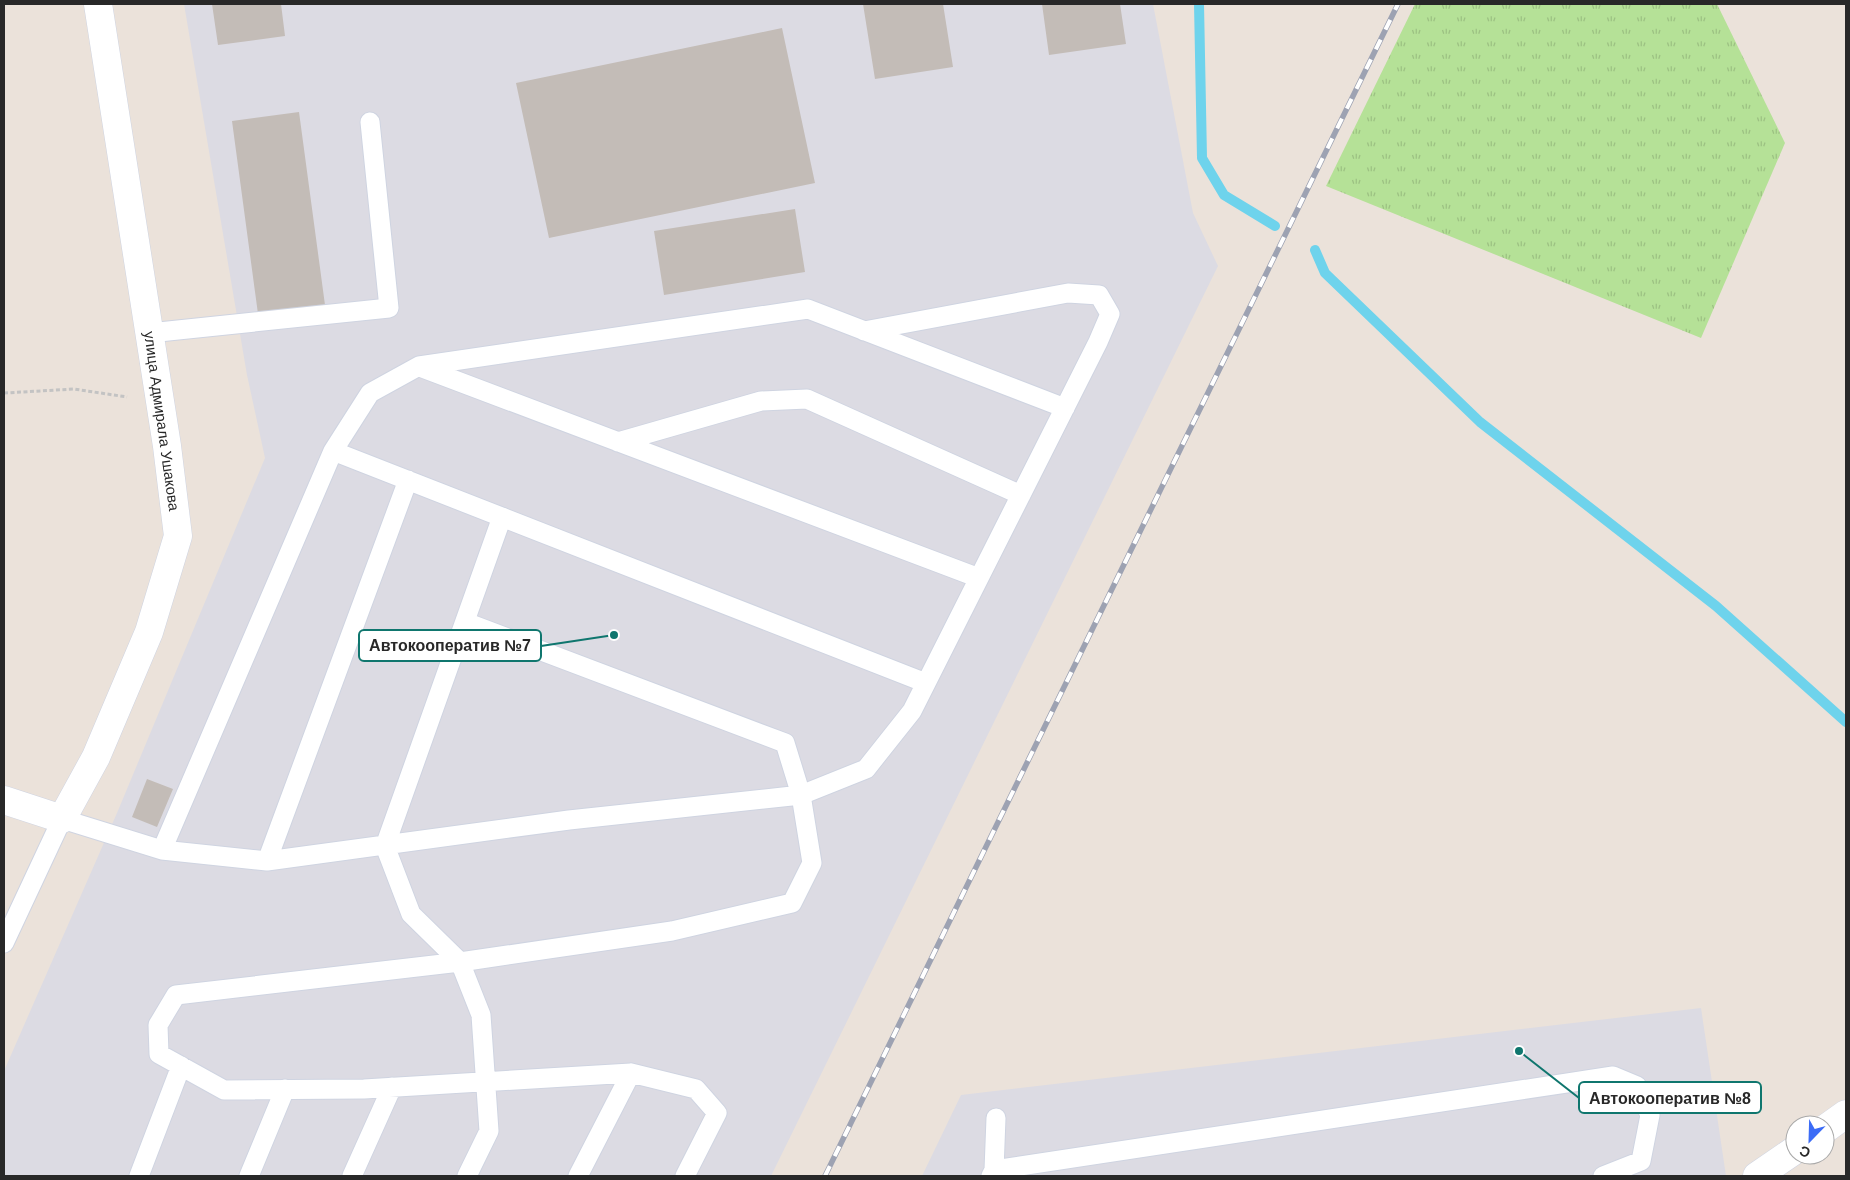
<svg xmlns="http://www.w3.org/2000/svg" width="1850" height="1180" font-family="Helvetica,sans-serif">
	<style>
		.industrial { fill: #dcdbe3 }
		.grass { fill: url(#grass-tufts) }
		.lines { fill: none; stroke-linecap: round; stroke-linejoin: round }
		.stream { stroke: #6ed3ec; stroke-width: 10 }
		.building { fill: #c3bcb7 }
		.lane-casing { stroke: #cfd4e1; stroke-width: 21 }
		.street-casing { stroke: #cfd4e1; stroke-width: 29 }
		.path { stroke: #c3c3c3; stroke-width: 3; stroke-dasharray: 4 2.5; stroke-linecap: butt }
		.lane { stroke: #fff; stroke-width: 19 }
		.street { stroke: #fff; stroke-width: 28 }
		.rail-casing { stroke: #9da2b2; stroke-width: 5.5 }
		.rail { stroke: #fff; stroke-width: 4; stroke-dasharray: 11; stroke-linecap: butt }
		.labels { text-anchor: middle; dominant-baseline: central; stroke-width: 4.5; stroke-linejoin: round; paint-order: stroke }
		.street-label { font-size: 15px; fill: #282828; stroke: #fff }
		.leader { fill: none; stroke: #0f766e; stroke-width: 2 }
		.callout-dot { fill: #0f766e; stroke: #fff; stroke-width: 2 }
		.callout { fill: #fff; stroke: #0f766e; stroke-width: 2 }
		.callout-label { font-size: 16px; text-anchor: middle; font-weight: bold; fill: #282828 }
	</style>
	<defs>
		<pattern id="grass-tufts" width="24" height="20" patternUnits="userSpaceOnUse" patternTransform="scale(1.25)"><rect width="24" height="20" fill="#b5e197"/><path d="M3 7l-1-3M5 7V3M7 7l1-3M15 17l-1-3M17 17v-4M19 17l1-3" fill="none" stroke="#9cc182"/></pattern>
	</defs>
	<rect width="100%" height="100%" fill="#ebe2da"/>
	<path class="industrial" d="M184,4H1153L1193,213L1218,266L771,1176H4V1071L117,813L265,458L247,375Z
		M1701,1008L1726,1176H922L961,1095Z"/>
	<path class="grass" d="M1415,4H1717L1785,143L1701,338L1326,186Z"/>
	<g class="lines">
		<path class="stream" d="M1199,4L1202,158L1224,195L1275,226
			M1315,250L1325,273L1480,422L1716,606L1846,722"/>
	</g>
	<path class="building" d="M212,4H281L285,36L218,45Z
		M863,4H943L953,67L875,79Z
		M1042,4H1120L1126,44L1049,55Z
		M782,28L815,183L549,238L516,83Z
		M299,112L325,305L258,314L232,121Z
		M795,209L805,272L664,295L654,231Z
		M147,779L173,789L157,827L132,817Z"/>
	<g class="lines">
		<defs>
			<path id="lane" d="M149,333L389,308L370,122
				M420,367L979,578
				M618,442L761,401L807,399L1021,495
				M333,451L926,683
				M465,622L785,743L801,795L812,863L792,903L672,931L460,962L176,995L158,1025L159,1054L224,1090L364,1089L631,1073L696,1089L717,1113L685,1176
				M162,850L333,451L370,393L419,366L808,309L1065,408
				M267,861L408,480
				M4,943L62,819L162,850L267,861L569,820L801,795L866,769L912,711L1098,342L1110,314L1099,295L1068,293L864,331
				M994,1170L996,1118
				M139,1176L181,1066
				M249,1176L285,1089
				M352,1176L392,1087
				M467,1176L489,1131L481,1015L460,962L411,914L385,846L502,517
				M578,1176L631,1073
				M991,1176L994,1170L1613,1076L1637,1086L1650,1115L1641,1161L1603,1176"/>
			<path id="street" d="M4,800L62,819L96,757L149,632L178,536L167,446L98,4
				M1825,1129L1846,1114
				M1757,1176L1795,1150"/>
		</defs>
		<use href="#lane" class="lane-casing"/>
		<use href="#street" class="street-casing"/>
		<path class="path" d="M4,393L74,389L127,397"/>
		<use href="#lane" class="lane"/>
		<use href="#street" class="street"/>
		<defs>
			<path id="rail" d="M825,1176L1398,4"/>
		</defs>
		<use href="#rail" class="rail-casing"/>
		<use href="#rail" class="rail"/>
	</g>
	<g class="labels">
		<g class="street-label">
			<text transform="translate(162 421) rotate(82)">улица Адмирала Ушакова</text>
		</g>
	</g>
	<path class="leader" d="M614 635L541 646M1519 1051L1579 1098"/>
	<g class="callout-dot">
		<circle cx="614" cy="635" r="5"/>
		<circle cx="1519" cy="1051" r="5"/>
	</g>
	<g class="callout">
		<rect x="359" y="630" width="182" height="31" rx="5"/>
		<rect x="1579" y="1082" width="182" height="31" rx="5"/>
	</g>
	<g class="callout-label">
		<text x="450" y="651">Автокооператив №7</text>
		<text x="1670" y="1104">Автокооператив №8</text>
	</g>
	<rect width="1850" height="1180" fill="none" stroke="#282828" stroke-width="10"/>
	<g transform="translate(1810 1140) rotate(203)"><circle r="24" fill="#ffffff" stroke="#a9a9a9"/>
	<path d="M0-4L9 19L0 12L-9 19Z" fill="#3c6cf6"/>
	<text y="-8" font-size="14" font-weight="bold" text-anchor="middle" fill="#282828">С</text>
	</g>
</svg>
